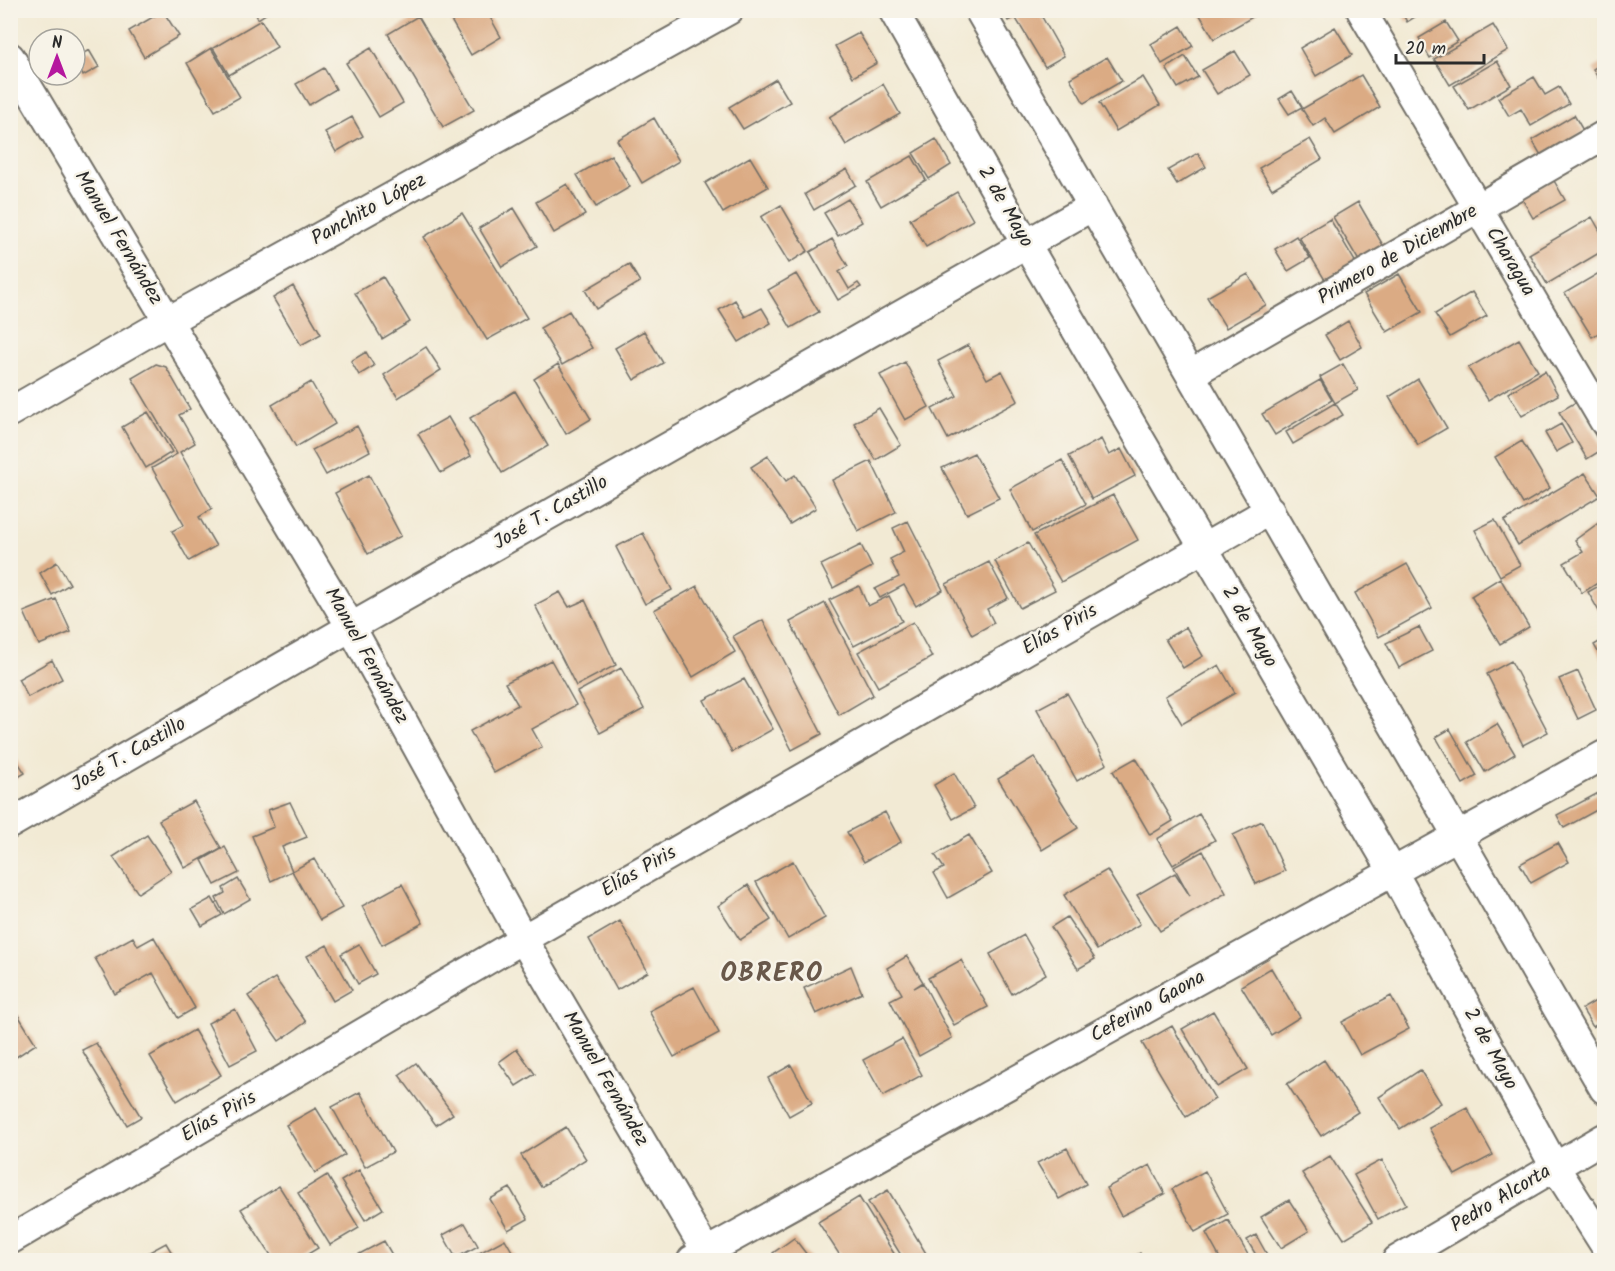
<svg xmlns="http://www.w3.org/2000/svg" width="1615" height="1271" font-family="Kalam,sans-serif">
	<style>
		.building { fill: #dbab84 }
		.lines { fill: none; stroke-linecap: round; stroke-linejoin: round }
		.minor-casing { stroke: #716e66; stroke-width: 32 }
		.minor { stroke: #fff; stroke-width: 28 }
		.labels { text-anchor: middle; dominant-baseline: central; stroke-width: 5; stroke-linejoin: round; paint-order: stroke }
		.street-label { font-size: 20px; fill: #2b2b2b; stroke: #f7f3e8 }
		.district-label { font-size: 26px; font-weight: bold; letter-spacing: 1.5px; fill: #69584a; stroke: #f7f3e8 }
	</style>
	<rect width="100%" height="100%" fill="#f7f3e8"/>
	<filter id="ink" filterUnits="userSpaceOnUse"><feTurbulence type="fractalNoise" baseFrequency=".0167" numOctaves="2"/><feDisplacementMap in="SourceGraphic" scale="12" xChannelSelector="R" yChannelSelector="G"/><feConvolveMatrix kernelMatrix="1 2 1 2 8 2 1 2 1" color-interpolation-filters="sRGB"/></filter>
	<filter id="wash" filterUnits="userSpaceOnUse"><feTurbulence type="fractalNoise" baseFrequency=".008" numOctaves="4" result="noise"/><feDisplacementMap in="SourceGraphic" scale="24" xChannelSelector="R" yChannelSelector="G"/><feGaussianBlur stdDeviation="1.35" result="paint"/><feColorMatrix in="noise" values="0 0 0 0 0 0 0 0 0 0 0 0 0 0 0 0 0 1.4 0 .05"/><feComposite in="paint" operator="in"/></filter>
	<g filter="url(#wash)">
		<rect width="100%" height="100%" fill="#f2ead4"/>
		<g id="blocks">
			<path class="building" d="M254,10H272L258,19Z
				M445,10H486L501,37L471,55Z
				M1002,10H1038L1064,56L1045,67L1015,17L1008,21Z
				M1197,10H1253L1256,15L1214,39Z
				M1400,10H1426L1407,22Z
				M163,11L179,36L144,57L129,31Z
				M418,16L474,110L443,127L388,34Z
				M261,20L277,47L229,75L213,48Z
				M1446,22L1458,41L1430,58L1419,38Z
				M1493,25L1508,50L1450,85L1434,59Z
				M1181,26L1193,46L1162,64L1151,44Z
				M1335,27L1352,55L1316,76L1300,48Z
				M859,33L877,63L853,77L835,46Z
				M211,48L240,97L215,111L187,63Z
				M371,48L403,103L379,117L346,63Z
				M89,50L99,67L83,76L75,58Z
				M1235,51L1250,75L1217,94L1202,70Z
				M1185,56L1198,77L1178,88L1166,68Z
				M1107,57L1122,81L1084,103L1070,78Z
				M1497,61L1511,85L1469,110L1454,86Z
				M1604,62V89L1593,69Z
				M324,68L336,89L309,105L296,84Z
				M1361,75L1380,107L1335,134L1325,118L1313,126L1302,109Z
				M1143,77L1160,105L1116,131L1099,103Z
				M1534,77L1545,95L1559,87L1569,104L1531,126L1521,109L1509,116L1498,98Z
				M776,79L790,102L743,129L729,107Z
				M883,84L900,114L846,145L829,117Z
				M1292,91L1302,107L1289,114L1279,99Z
				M1574,115L1584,132L1542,157L1532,140Z
				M352,117L363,136L336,152L325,132Z
				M654,118L679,161L642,183L617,140Z
				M936,139L951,165L929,179L913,153Z
				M1310,139L1322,159L1272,189L1259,168Z
				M1198,153L1206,167L1177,184L1168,170Z
				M611,155L630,187L596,207L577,175Z
				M912,156L926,180L881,206L867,182Z
				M750,157L768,187L723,213L705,183Z
				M847,169L856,185L814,210L805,194Z
				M1553,179L1565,200L1533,218L1521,197Z
				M567,184L585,215L554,233L536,202Z
				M957,192L973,220L926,247L910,219Z
				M848,199L862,222L838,236L824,213Z
				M1358,202L1384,247L1359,261L1333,217Z
				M781,205L808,251L789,263L761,217Z
				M514,208L537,246L502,267L479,228Z
				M462,213L527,318L487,340L424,237Z
				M1592,217L1604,238V250L1547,284L1529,254Z
				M1330,219L1356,263L1325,280L1299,237Z
				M1296,236L1310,258L1288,271L1275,249Z
				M832,239L848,266L839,272L849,289L858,283L861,287L838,300L810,252Z
				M629,264L640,282L596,309L585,290Z
				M1604,270V330L1592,337L1565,293Z
				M796,274L819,312L791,328L768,290Z
				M1248,274L1266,305L1226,328L1207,297Z
				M1399,274L1422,312L1387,332L1364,294Z
				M383,277L410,322L382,339L355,293Z
				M293,286L321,334L301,345L273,298Z
				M1472,292L1487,316L1450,337L1435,314Z
				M735,300L745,317L762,308L771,323L739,342L719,310Z
				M569,311L592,348L562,365L540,328Z
				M1348,321L1362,347L1340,360L1325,335Z
				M644,331L663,363L634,380L615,348Z
				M1519,339L1538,371L1488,400L1468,368Z
				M968,345L987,379L1002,371L1018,401L948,439L932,409L957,396L938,361Z
				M426,347L441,370L398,398L384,375Z
				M366,352L374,366L359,375L351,361Z
				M905,362L929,407L905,420L880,375Z
				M156,364L166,367L190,409L179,415L195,443L180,452L212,509L199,517L216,546L189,561L172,531L184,525L152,468L177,454L132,378Z
				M558,364L591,419L566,434L534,379Z
				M1343,364L1358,390L1335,403L1343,415L1293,444L1286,432L1335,403L1320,377Z
				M1545,371L1558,395L1522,416L1508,393Z
				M1418,379L1447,428L1418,445L1389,397Z
				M1320,380L1332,400L1275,435L1262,414Z
				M311,382L335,424L296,447L272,405Z
				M515,391L548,446L502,473L470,418Z
				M1576,402L1603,449L1587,459L1559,412Z
				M879,408L901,445L876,460L854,423Z
				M148,412L172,452L146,468L122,427Z
				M448,417L471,456L441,473L418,434Z
				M1561,424L1572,443L1556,452L1545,433Z
				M357,426L370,451L326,475L312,450Z
				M1101,439L1109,455L1121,449L1135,476L1092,499L1069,456Z
				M1522,441L1550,488L1523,504L1495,457Z
				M974,453L999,498L967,514L942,468Z
				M768,456L786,481L795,475L816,508L790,524L751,467Z
				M1062,460L1086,504L1032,532L1010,489Z
				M871,461L896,512L858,531L832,480Z
				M1585,473L1600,496L1518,545L1504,521Z
				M369,475L401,536L368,554L335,493Z
				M10,484L16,494L10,497Z
				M1113,495L1138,540L1061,582L1034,535Z
				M1604,519V579L1582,593L1564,563L1583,552L1575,540Z
				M1495,520L1520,565L1500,576L1475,530Z
				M908,521L943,590L916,606L904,585L880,598L875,589L899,577L890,559L904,552L893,528Z
				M643,533L672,590L645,604L616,547Z
				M1028,543L1055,590L1020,608L995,561Z
				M861,545L872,567L833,588L821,565Z
				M57,562L70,584L52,595L40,573Z
				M989,562L1008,598L987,609L994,623L972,635L946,584Z
				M1407,564L1432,608L1379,637L1355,593Z
				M1500,578L1529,627L1500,644L1471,596Z
				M1604,583V620L1588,592Z
				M697,586L735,652L693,677L654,610Z
				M859,586L868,606L889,596L902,621L854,646L829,600Z
				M560,592L569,607L585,600L616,665L576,686L535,605Z
				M56,599L71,632L39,645L24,612Z
				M825,603L873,695L839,715L790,622Z
				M763,620L822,734L792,750L733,636Z
				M913,622L932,657L878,687L858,652Z
				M1186,627L1203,656L1183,668L1165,639Z
				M1419,627L1432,651L1399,668L1386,643Z
				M1604,639V662L1594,645Z
				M52,660L62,679L28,697L18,679Z
				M551,660L576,705L532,729L542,747L494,773L470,731L518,705L505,683Z
				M1511,661L1548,732L1523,745L1487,674Z
				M1219,665L1235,693L1182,724L1165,696Z
				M621,668L644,709L600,733L577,692Z
				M1578,671L1596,710L1578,719L1559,679Z
				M744,679L773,729L732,752L704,700Z
				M1067,693L1107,764L1077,781L1037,709Z
				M1497,724L1515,754L1485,772L1467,742Z
				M1450,729L1477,776L1463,784L1436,737Z
				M10,750L25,773L10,782Z
				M1034,757L1078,828L1042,850L998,779Z
				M1136,758L1173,821L1150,835L1113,771Z
				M954,773L974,808L953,819L934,785Z
				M1604,790V806L1564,828L1557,815Z
				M194,801L221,848L185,868L159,820Z
				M290,802L307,837L282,847L292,871L271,881L252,836L274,827L268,810Z
				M885,812L901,842L864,862L847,832Z
				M1199,814L1215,840L1173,865L1157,839Z
				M1262,821L1285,871L1256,884L1233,835Z
				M147,835L171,871L138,893L113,857Z
				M969,835L992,873L948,898L934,873L944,868L935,855Z
				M1558,843L1569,862L1531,883L1520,864Z
				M225,847L239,873L215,885L202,860Z
				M1203,851L1226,893L1160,931L1137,895L1175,873L1190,896L1174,867Z
				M314,859L342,908L320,920L292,871Z
				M793,861L825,918L788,939L756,882Z
				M1107,870L1140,924L1097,950L1064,895Z
				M238,879L250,899L224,914L216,898L225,893L223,888Z
				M402,884L423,923L382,945L362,906Z
				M748,885L771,920L740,940L718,906Z
				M212,898L222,915L202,926L192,909Z
				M1067,917L1095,959L1078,969L1051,927Z
				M620,921L648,972L617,990L589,939Z
				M1024,935L1046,974L1012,994L990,954Z
				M133,937L138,946L154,937L195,1008L178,1018L153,973L115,994L95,958Z
				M359,944L376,974L358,984L341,954Z
				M327,945L352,990L333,1001L307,956Z
				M907,956L923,982L914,988L923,983L952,1038L919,1056L890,1000L902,994L887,968Z
				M961,960L988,1007L954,1025L928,978Z
				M851,966L862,993L816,1014L804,988Z
				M1271,968L1300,1017L1271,1035L1241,986Z
				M275,978L306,1022L279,1041L248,996Z
				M694,987L719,1033L674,1057L649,1011Z
				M1391,996L1409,1029L1360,1055L1342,1022Z
				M1604,996V1020L1593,1027L1582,1009Z
				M235,1009L257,1051L230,1065L208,1023Z
				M1213,1011L1248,1069L1217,1087L1182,1029Z
				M18,1015L36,1044L10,1061V1020Z
				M1172,1026L1215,1099L1186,1117L1142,1043Z
				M194,1030L221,1075L177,1101L150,1056Z
				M902,1039L922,1075L883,1096L863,1060Z
				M96,1043L141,1117L127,1125L82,1050Z
				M517,1049L535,1074L516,1086L499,1062Z
				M1324,1060L1358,1112L1321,1136L1287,1084Z
				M416,1063L453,1114L436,1125L399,1075Z
				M791,1065L812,1103L789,1116L768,1078Z
				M1420,1070L1441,1103L1400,1129L1379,1097Z
				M360,1092L393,1152L365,1167L332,1107Z
				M316,1108L345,1155L315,1173L286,1125Z
				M1467,1108L1493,1155L1455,1175L1429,1128Z
				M566,1127L586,1159L541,1187L521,1155Z
				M1067,1148L1086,1184L1059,1199L1037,1163Z
				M1330,1156L1372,1222L1344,1239L1302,1173Z
				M1382,1160L1406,1204L1378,1219L1354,1175Z
				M1150,1165L1165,1194L1121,1216L1106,1188Z
				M359,1170L383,1209L365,1220L341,1181Z
				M1205,1171L1228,1214L1195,1232L1172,1189Z
				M327,1175L359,1228L330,1245L298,1193Z
				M279,1186L318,1248L298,1260H274L241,1209Z
				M510,1188L528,1219L508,1230L490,1199Z
				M888,1190L930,1260H904L868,1202Z
				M859,1197L898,1260H843L818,1222Z
				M1289,1200L1309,1231L1281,1248L1261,1217Z
				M1228,1220L1251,1260H1221L1206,1233Z
				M465,1223L478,1246L456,1258L443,1235Z
				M1256,1235L1270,1260H1259L1247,1240Z
				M794,1238L811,1260H779L773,1253Z
				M505,1239L517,1260H471L470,1258Z
				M384,1241L395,1260H348Z
				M166,1243L176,1260H144L142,1256Z
				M1140,1253L1144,1260H1128Z"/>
		</g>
	</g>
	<g filter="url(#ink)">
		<use href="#blocks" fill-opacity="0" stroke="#716e66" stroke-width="1.5"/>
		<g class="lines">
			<defs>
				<path id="minor" d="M893,10L1026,244L1393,872L1555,1167L1604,1244
					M979,10L1604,1089
					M1361,10L1604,421
					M10,57L351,627L523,939L711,1260
					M1191,374L1604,135
					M10,412L168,321L729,10
					M10,824L351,627L1093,206
					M10,1240L523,939L1270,510
					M692,1260L1604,755
					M1397,1260L1604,1138"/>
			</defs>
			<use href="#minor" class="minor-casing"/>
			<use href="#minor" class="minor"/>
		</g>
	</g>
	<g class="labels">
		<g class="street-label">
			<text transform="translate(1005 207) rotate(60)">2 de Mayo</text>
			<text transform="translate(369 210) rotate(-29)">Panchito López</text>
			<text transform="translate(118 238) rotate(59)">Manuel Fernández</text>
			<text transform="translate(1398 255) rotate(-30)">Primero de Diciembre</text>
			<text transform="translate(1510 262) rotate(59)">Charagua</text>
			<text transform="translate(551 513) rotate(-30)">José T. Castillo</text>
			<text transform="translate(1249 627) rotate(60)">2 de Mayo</text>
			<text transform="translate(1060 630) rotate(-30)">Elías Piris</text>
			<text transform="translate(366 656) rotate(61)">Manuel Fernández</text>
			<text transform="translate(129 755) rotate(-30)">José T. Castillo</text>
			<text transform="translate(639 872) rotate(-30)">Elías Piris</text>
			<text transform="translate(1148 1007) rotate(-29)">Ceferino Gaona</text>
			<text transform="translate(1490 1049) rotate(61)">2 de Mayo</text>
			<text transform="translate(605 1079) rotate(60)">Manuel Fernández</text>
			<text transform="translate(219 1117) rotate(-30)">Elías Piris</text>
			<text transform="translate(1501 1199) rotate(-31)">Pedro Alcorta</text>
		</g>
		<g class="district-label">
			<text x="772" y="974">OBRERO</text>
		</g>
	</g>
	<rect width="1615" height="1271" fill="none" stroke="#f7f3e8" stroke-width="36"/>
	<g transform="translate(57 57)"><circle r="28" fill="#f7f3e8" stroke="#a5a39c" stroke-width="1.5"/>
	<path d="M0-4.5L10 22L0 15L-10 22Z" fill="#b5179e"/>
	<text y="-9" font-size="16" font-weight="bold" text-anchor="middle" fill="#2b2b2b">N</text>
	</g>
	<path d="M1396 54v9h88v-9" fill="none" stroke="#2b2b2b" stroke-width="3"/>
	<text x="1405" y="54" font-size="18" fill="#2b2b2b" stroke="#f7f3e8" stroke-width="4.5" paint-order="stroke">20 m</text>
</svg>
